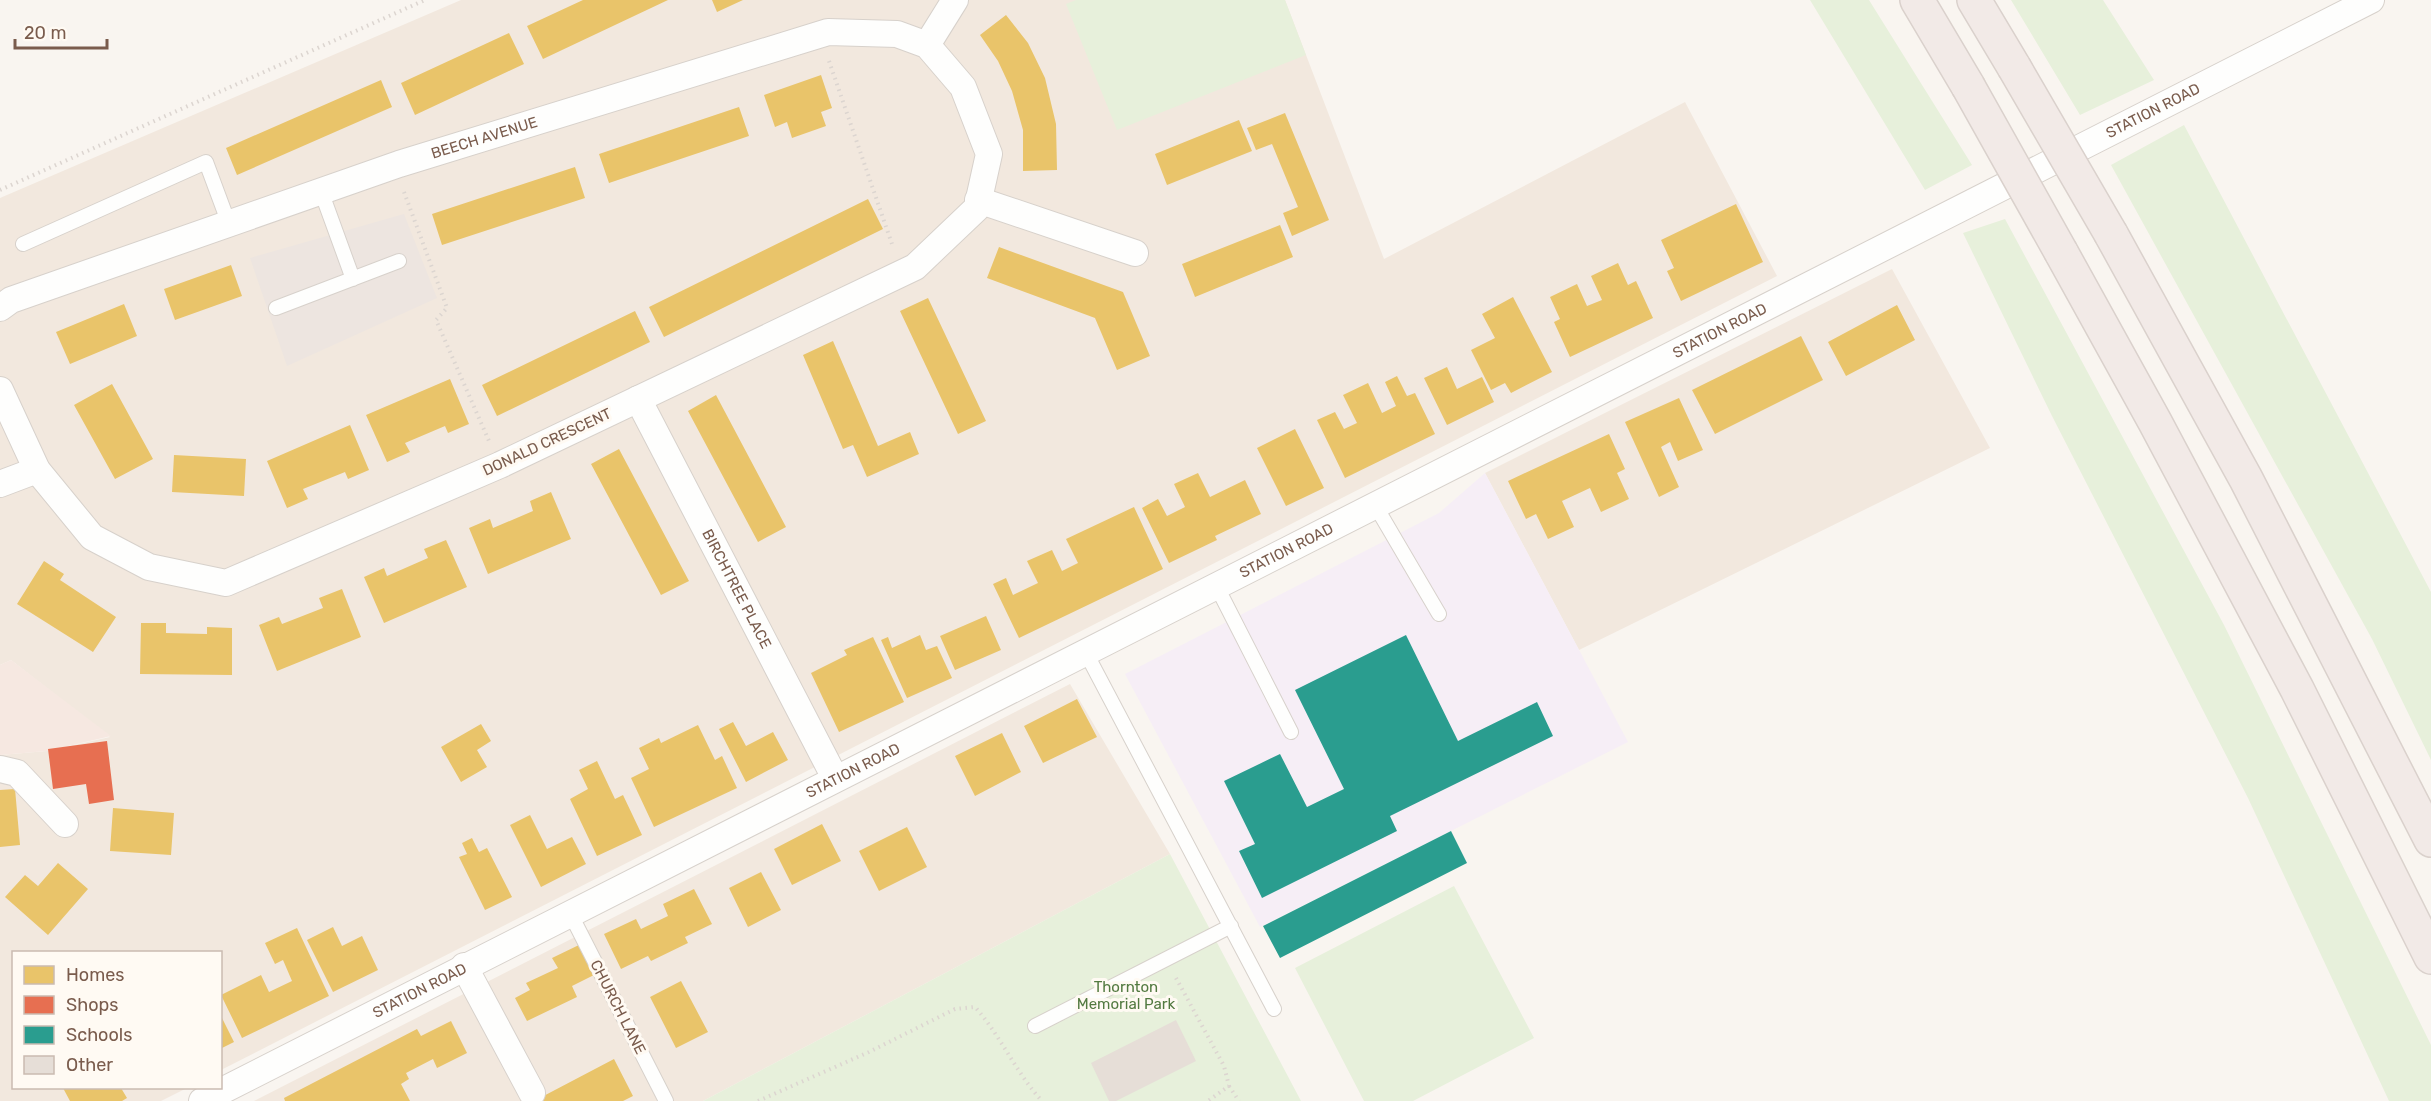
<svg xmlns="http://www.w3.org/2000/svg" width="2431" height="1101" font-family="Rubik,sans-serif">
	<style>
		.residential { fill: #f2e8de }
		.commercial { fill: #f6e8e1 }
		.industrial { fill: #ede5e0 }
		.education { fill: #f6eef6 }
		.green { fill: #e7f0db }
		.homes { fill: #e9c46a }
		.shops { fill: #e76f51 }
		.schools { fill: #2a9d8f }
		.building { fill: #e6ded7 }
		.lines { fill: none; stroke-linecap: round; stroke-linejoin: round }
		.lane-casing { stroke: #d7d1cb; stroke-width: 16 }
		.street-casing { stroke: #d7d1cb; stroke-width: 28 }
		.highway-casing { stroke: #dad1cc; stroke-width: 36 }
		.path { stroke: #dcd5d0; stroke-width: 4; stroke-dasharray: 1.5 4.5; stroke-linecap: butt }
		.lane { stroke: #fefefd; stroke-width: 14 }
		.street { stroke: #fefefd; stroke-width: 26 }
		.highway { stroke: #f2eae7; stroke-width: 33 }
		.highway-bridge-casing { stroke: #dad1cc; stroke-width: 36; stroke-linecap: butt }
		.highway-bridge { stroke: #f2eae7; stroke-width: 33 }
		.labels { text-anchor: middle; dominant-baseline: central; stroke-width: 6; stroke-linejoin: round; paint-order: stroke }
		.street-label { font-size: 15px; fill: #7a5c4d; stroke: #fffaf3 }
		.park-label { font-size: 15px; fill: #537a41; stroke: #fffaf3 }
	</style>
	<rect width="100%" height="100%" fill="#f9f5f0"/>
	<path class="residential" d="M461,0H1285L1384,259L1685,102L1777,276L221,1070L220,952H14V1088H187L161,1101H0V755L47,751L110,737L11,660L0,665V198Z
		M1892,269L1990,448L1579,650L1485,473Z
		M1070,684L1170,854L703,1101H254Z"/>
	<path class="commercial" d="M11,660L111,736L47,751L0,755V665Z"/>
	<path class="industrial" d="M404,214L437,298L287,366L250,258Z"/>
	<path class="education" d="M1485,473L1628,742L1260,927L1125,674L1439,513Z"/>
	<path class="green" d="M1076,0H1285L1306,55L1117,130L1066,4Z
		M1810,0H1869L1972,165L1925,190Z
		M2011,0H2103L2154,80L2080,115Z
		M2184,125L2431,592V760L2372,639L2111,165Z
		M2005,219L2224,625L2431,1045V1101H2389L2248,798L2052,416L1963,233Z
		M1170,854L1301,1101H703Z
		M1454,886L1534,1038L1413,1101H1364L1295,968Z"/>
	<path class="homes" d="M583,0H668L543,59L527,26Z
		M712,0H743L717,12Z
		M1006,15L1028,43L1045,78L1056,124L1057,170L1023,171V130L1012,91L998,61L980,35Z
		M509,33L524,64L415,115L401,83Z
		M821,75L832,108L821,112L826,126L792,138L787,122L775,127L764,95Z
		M381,80L392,107L237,175L226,148Z
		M739,107L749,136L609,183L599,154Z
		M1285,113L1329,220L1292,236L1283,213L1298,207L1272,144L1256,150L1247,128Z
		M1239,120L1252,151L1167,185L1155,154Z
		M575,167L585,198L442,245L432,214Z
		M868,199L883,229L664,337L649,307Z
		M1736,204L1763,262L1681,301L1667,271L1674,268L1661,240Z
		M1280,225L1293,257L1195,297L1182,264Z
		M999,247L1123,292L1150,356L1117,370L1095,318L987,278Z
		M1618,263L1628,285L1636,281L1653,318L1570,357L1554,322L1560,319L1550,297L1577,284L1587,306L1602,300L1591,276Z
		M231,265L242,296L175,320L164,289Z
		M1513,297L1552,372L1511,393L1505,383L1491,390L1471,350L1495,338L1482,314Z
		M928,298L986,421L958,434L900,311Z
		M124,304L137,336L70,364L56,332Z
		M1897,305L1915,340L1846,376L1828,342Z
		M635,311L650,342L497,416L482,385Z
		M1801,336L1823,380L1715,434L1692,390Z
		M833,341L878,446L910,432L919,454L867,477L853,445L843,449L803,355Z
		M1447,367L1457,389L1482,377L1494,402L1447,425L1424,378Z
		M1397,376L1407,396L1415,393L1435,434L1345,478L1317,420L1335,412L1344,429L1357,423L1343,395L1368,383L1382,413L1396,406L1385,382Z
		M450,379L469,424L448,433L445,426L405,443L410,452L387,462L366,415Z
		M112,384L153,459L115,479L74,405Z
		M716,395L786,527L758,542L688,411Z
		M1679,398L1703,450L1678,461L1670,442L1661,447L1679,487L1659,497L1625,422Z
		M350,425L369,470L348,479L345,472L303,489L308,499L287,508L267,461Z
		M1295,429L1324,488L1286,506L1257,448Z
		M1609,434L1625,469L1617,473L1629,499L1601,512L1590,488L1562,501L1574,527L1548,539L1536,514L1526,519L1508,481Z
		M619,449L689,581L661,595L591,464Z
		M174,455L246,459L244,496L172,492Z
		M1198,473L1210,497L1245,480L1261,514L1215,536L1217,540L1169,563L1142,508L1158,499L1167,516L1185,507L1174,484Z
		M551,492L571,539L488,574L469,528L490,519L493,528L533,511L530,501Z
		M1134,507L1163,569L1019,638L993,584L1006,578L1013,595L1038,583L1027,561L1052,550L1062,571L1078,563L1066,539Z
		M446,540L467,587L384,623L364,577L384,568L387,576L428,558L424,549Z
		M44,561L64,574L60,580L116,617L93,652L17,604Z
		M342,589L361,637L277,671L259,625L279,617L282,624L323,608L319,598Z
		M986,616L1001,650L955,670L940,636Z
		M141,623H166V633L207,634V627L232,628V675L140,674Z
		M920,635L926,650L937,646L952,678L907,698L881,640L888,637L892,648Z
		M873,637L904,702L839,732L811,673L847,655L844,650Z
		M1077,699L1097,737L1043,763L1024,726Z
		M733,722L746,746L773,732L788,760L746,782L719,729Z
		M481,724L491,741L477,750L487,767L461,782L441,747Z
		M698,725L715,760L722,756L737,788L654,827L631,778L649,769L639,748L659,738L661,743Z
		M1002,733L1021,772L975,796L955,756Z
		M597,761L615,799L623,795L642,835L597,856L570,799L588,789L579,770Z
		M15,789L20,845L0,847V790Z
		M113,808L174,813L171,855L110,851Z
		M530,815L547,849L572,837L586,864L541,887L510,825Z
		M822,824L841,861L792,885L774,849Z
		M907,827L927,867L879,891L859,851Z
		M472,838L479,852L487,848L512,897L485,910L459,857L467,854L462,843Z
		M58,863L88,889L48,935L5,897L25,875L38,886Z
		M761,872L781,910L748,927L729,888Z
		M694,889L712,924L685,937L688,943L651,961L648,956L621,969L604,934L636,919L641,929L668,916L663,904Z
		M333,927L342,946L362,936L378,970L333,992L307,940Z
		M297,928L329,996L242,1038L221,995L261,975L269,992L292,981L283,960L275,964L265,943Z
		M581,944L596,974L572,986L577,997L527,1021L515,998L530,990L526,983L558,968L552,958Z
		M681,981L708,1032L676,1048L650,997Z
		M220,1014L234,1042L220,1049Z
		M451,1021L467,1053L437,1068L433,1059L406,1073L409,1079L401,1084L410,1101H285L284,1098L417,1029L421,1036Z
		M614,1059L633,1096L623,1101H534Z
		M63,1088H121L127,1098L122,1101H70Z"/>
	<path class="shops" d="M107,741L114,800L89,804L86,784L53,789L48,749Z"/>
	<path class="schools" d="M1406,635L1458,741L1537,702L1553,736L1390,816L1397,831L1262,898L1239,851L1255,844L1224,781L1280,754L1307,807L1344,789L1295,690Z
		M1451,831L1467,863L1280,958L1263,926Z"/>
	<path class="building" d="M1176,1020L1196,1061L1116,1101H1109L1091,1063Z"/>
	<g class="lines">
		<defs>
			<path id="lane" d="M321,191L353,279
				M23,244L206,162L229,224
				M276,308L399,261
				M1375,505L1439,614
				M1216,585L1291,732
				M1085,651L1274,1009
				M570,913L666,1101
				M1035,1026L1231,926"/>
			<g id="street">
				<path d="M927,45L955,0"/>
				<path d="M978,200L1135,253"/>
				<path id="s1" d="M0,308L11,300L399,164L828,32L897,34L927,45L963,87L989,154L977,208L915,267L500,465L226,583L149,567L92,537L37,470L0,390"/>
				<path id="s2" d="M638,399L835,778"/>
				<path d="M0,484L37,470"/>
				<path d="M0,769L17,773L65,824"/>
				<path d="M464,966L532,1093"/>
				<path id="s3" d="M202,1101L2371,0"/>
			</g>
			<path id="highway" d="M1917,0L1968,86
				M1974,0L2014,67
				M2111,234L2246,479L2431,840
				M2061,252L2155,422L2297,689L2431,957"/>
		</defs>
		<use href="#lane" class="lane-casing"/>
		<use href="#street" class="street-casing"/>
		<use href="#highway" class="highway-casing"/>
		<path class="path" d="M829,61L893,247
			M0,190L425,0
			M404,192L447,308L436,320L489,441
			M1176,978L1224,1066L1229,1086L1208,1101
			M1229,1086L1239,1101
			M758,1101L869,1052L955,1009L975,1007C1001,1036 1016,1073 1042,1101"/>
		<use href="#lane" class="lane"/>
		<use href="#street" class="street"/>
		<use href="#highway" class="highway"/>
		<defs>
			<path id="highway-bridge" d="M2014,67L2111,234
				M1968,86L2061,252"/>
		</defs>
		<use href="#highway-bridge" class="highway-bridge-casing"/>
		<use href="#highway-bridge" class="highway-bridge"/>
	</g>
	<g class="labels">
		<g class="street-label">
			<text stroke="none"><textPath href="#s3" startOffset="2188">STATION ROAD</textPath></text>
			<text stroke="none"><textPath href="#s1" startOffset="514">BEECH AVENUE</textPath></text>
			<text stroke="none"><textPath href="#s3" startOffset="1702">STATION ROAD</textPath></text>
			<text transform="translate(547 442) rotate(-25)">DONALD CRESCENT</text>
			<text stroke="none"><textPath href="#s3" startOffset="1216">STATION ROAD</textPath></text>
			<text stroke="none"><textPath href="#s2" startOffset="214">BIRCHTREE PLACE</textPath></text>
			<text stroke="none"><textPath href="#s3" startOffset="730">STATION ROAD</textPath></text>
			<text stroke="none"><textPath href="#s3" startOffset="244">STATION ROAD</textPath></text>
			<text transform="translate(618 1007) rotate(63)">CHURCH LANE</text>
		</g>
		<g class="park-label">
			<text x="1126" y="987">Thornton<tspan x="1126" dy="17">Memorial Park</tspan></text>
		</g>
	</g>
	<rect x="12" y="951" width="210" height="138" fill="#fffaf3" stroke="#cabbb1" stroke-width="1.5"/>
	<rect x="24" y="966" width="30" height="18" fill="#e9c46a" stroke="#cabbb1" stroke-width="1.5"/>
	<text x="66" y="981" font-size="18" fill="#7a5c4d">Homes</text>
	<rect x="24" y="996" width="30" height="18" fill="#e76f51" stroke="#cabbb1" stroke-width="1.5"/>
	<text x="66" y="1011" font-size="18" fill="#7a5c4d">Shops</text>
	<rect x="24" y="1026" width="30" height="18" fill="#2a9d8f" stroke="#cabbb1" stroke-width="1.5"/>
	<text x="66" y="1041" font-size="18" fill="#7a5c4d">Schools</text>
	<rect x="24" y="1056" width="30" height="18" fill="#e6ded7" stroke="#cabbb1" stroke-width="1.5"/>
	<text x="66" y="1071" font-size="18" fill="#7a5c4d">Other</text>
	<path d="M15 39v9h92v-9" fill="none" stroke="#7a5c4d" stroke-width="3"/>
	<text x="24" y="39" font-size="18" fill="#7a5c4d" stroke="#fffaf3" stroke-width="4.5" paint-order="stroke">20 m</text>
</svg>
